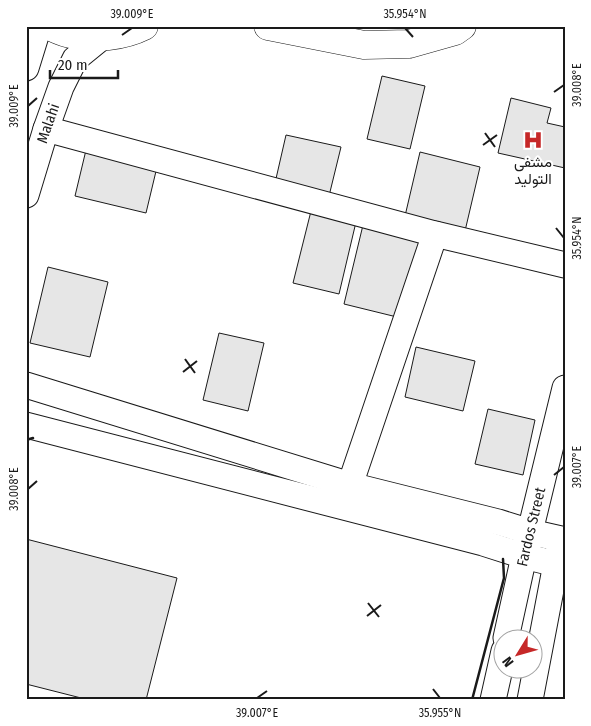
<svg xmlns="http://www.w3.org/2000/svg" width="591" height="726" font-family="'Fira Sans Condensed',Vazirmatn,sans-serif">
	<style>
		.building { fill: #e6e6e6; stroke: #1a1a1a }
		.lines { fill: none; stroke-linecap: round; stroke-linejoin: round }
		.minor-casing { stroke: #1a1a1a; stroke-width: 27 }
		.major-casing { stroke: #1a1a1a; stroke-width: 29 }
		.minor { stroke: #fff; stroke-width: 25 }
		.major { stroke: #fff; stroke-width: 28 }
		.wall { stroke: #1a1a1a; stroke-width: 2.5 }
		.ticks { fill: none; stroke: #1a1a1a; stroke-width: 2 }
		.labels { text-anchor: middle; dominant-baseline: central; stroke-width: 4; stroke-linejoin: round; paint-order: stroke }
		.street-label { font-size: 15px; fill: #1a1a1a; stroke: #fff }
		.poi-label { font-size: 15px; fill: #1a1a1a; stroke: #fff }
		.neatline { fill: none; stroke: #1a1a1a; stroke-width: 2 }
		.ticks-label { font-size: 12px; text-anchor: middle; fill: #1a1a1a }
	</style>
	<rect width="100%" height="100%" fill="#fff"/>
	<path class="building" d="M382,76L425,86L410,149L367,139Z
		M511,98L551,108L547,123L565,127V168L498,153Z
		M286,135L341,147L329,196L275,183Z
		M86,150L157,167L146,213L75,196Z
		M420,152L480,167L465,231L405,216Z
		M311,211L356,222L339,294L293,283Z
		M363,225L420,239L401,318L344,304Z
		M48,267L108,282L90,357L30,343Z
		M219,333L264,343L248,411L203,400Z
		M416,347L475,361L463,411L405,397Z
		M488,409L535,420L523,475L475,464Z
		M26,539L177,578L146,700H89L26,684Z"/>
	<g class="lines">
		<defs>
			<g id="minor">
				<path d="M26,68L39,26"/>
				<path d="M46,129L435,234L565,265"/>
				<path id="s1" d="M26,195L46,129L61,87L75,59L102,37"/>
				<path d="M26,385L350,485L498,522L530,532L561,539L565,541"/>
				<path d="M26,425L483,543L524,556L556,564L565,562"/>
				<path d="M350,485L435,234"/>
				<path id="s2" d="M506,638L524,556L565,388"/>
				<path d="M493,700L504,651"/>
				<path d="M530,700L559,548"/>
			</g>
			<path id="major" d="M49,26C56,29 63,33 71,34C95,39 122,37 144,26
				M268,26L364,45L409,44L455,31L462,26"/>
		</defs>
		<use href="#minor" class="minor-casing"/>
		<use href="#major" class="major-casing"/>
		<use href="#minor" class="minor"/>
		<use href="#major" class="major"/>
		<path class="wall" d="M26,440L33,438
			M472,700L504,578L503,559"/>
	</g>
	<path class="ticks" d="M405,28L413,37M122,35L132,28M554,92L564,85M28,106L37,98M485,133L495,147M483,145L497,135M556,228L564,238M185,359L195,373M183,372L197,361M554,475L564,467M28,489L37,481M368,603L379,617M367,616L381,605M433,689L440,698M257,698L267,691"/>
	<defs>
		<symbol id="hospital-bare" viewBox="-9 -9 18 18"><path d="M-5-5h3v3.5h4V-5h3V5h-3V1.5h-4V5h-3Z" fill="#c62828" stroke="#fff" stroke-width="2.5" paint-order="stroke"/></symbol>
	</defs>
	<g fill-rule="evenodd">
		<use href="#hospital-bare" x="519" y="126" width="28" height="28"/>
	</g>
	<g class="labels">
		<g class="street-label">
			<text stroke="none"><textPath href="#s1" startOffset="75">Malahi</textPath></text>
			<text stroke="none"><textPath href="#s2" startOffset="114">Fardos Street</textPath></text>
		</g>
		<g class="poi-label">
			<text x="533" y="162">مشفى<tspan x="533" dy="17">التوليد</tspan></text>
		</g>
	</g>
	<rect width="591" height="726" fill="none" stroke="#ffffff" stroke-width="55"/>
	<g transform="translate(518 654) rotate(233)"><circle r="24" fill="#ffffff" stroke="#a3a3a3"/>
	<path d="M0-4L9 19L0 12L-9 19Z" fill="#c62828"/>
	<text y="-8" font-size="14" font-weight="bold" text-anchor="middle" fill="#1a1a1a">N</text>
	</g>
	<path d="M50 70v8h68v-8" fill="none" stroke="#1a1a1a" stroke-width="2.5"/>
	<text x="58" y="70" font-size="15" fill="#1a1a1a" stroke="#ffffff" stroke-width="4" paint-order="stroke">20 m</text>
	<rect x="28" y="28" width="536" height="670" class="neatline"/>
	<g class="ticks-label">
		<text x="132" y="18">39.009°E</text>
		<text x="405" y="18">35.954°N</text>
		<text transform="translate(577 85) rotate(-90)" y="4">39.008°E</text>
		<text transform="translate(14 106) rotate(-90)" y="4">39.009°E</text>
		<text transform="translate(577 238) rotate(-90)" y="4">35.954°N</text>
		<text transform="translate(577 467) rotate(-90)" y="4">39.007°E</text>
		<text transform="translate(14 489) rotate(-90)" y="4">39.008°E</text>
		<text x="257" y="717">39.007°E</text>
		<text x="440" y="717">35.955°N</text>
	</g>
</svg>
